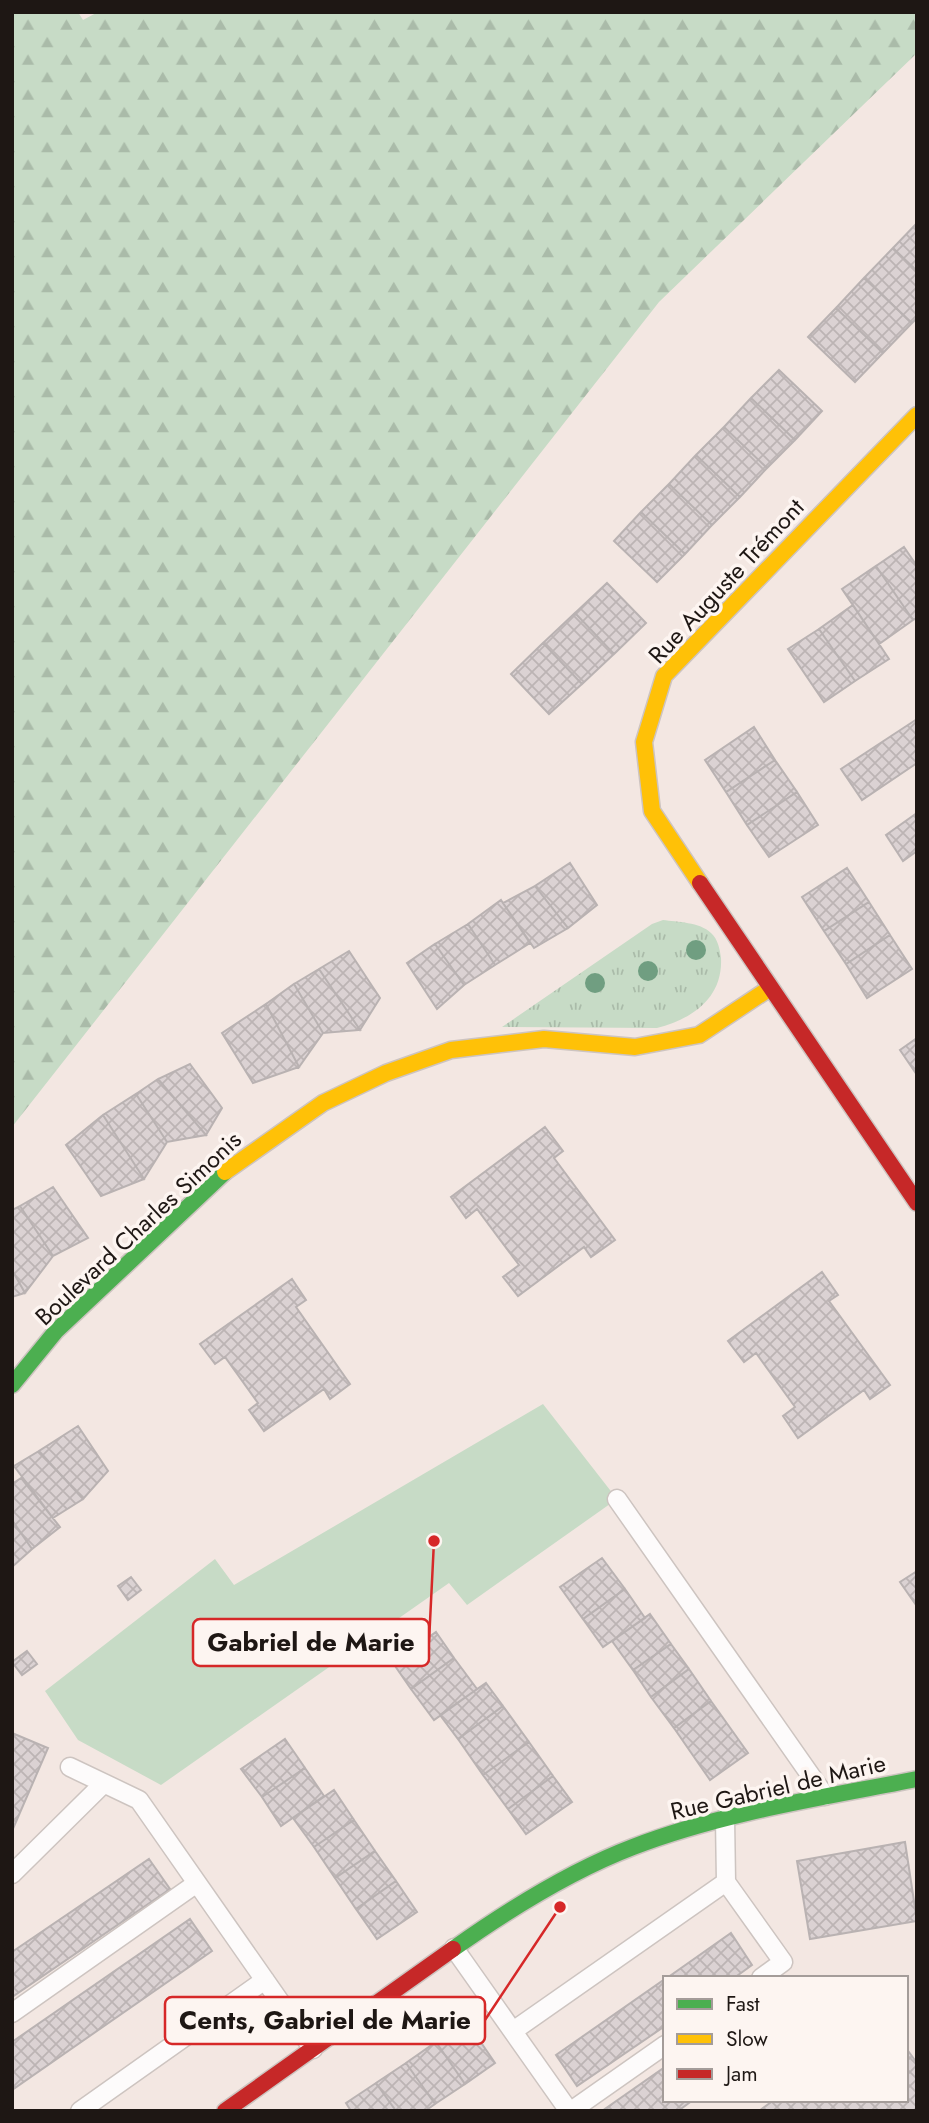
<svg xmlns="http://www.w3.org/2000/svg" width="929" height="2123" font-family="Jost,sans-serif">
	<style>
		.grass { fill: url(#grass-tufts) }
		.forest { fill: url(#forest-firs) }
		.green { fill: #c7dbc6 }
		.building { fill: url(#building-cross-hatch); stroke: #b9b2b2; stroke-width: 2 }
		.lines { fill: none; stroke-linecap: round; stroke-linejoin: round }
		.lane-casing { stroke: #cdc4c0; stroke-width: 21 }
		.fast-casing { stroke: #cdc4c0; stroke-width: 19 }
		.slow-casing { stroke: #cdc4c0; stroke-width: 19 }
		.jam-casing { stroke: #cdc4c0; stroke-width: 19 }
		.lane { stroke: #fdfbfb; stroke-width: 18 }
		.fast { stroke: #4caf50; stroke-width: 16 }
		.slow { stroke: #ffc107; stroke-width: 16 }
		.jam { stroke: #c62828; stroke-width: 16 }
		.tree { fill: #709e81 }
		.labels { text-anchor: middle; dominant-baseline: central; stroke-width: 7; stroke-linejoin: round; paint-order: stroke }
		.street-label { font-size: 24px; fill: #1e1714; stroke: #fdf5f1 }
		.leader { fill: none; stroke: #d62828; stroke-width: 2.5 }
		.callout-dot { fill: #d62828; stroke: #fdf5f1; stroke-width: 2.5 }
		.callout { fill: #fdf5f1; stroke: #d62828; stroke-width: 2.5 }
		.callout-label { font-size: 26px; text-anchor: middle; font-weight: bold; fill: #1e1714 }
	</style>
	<defs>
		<pattern id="grass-tufts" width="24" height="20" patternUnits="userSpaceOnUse" patternTransform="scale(1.75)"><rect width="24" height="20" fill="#c7dbc6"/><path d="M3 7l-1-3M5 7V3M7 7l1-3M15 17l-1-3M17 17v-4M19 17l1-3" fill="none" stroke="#aabba9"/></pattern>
		<pattern id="forest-firs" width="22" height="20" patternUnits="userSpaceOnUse" patternTransform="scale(1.75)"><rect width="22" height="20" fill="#c7dbc6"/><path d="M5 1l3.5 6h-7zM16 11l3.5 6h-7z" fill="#aabba9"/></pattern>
		<pattern id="building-cross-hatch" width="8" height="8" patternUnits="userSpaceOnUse" patternTransform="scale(1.75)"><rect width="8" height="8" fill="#dbd2d3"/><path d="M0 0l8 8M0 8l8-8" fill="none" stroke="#bcb4b4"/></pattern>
	</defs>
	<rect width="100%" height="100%" fill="#f3e7e2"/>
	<path class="grass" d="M663,920C677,922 700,922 711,933C718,939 720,950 721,958C723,998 692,1019 657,1028L502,1027L652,924Z"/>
	<path class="forest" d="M12,12H78L83,20L98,12H917V53L659,302L12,1127Z"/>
	<path class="green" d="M543,1404L617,1499L467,1605L449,1583L161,1785L78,1740L45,1691L215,1559L234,1585Z"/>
	<path class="building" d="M917,223V271L893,248Z
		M893,248L917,271V318L912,323L864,278Z
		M864,278L912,323L883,353L836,308Z
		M836,308L883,353L855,382L808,337Z
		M779,370L822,411L795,440L751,398Z
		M751,398L795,440L767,468L724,427Z
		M724,427L767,468L740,497L696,455Z
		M696,455L740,497L712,525L669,484Z
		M669,484L712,525L685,554L641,512Z
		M641,512L685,554L657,582L614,541Z
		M904,547L917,566V618L913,620L876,566Z
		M876,566L913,620L879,644L842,589Z
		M607,583L646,623L614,654L575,613Z
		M853,605L889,659L855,681L819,629Z
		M575,613L614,654L582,684L543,643Z
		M819,629L855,681L824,702L788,649Z
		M543,643L582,684L549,714L511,674Z
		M917,719V763L862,800L841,769Z
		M754,727L775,760L726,792L705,760Z
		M775,760L797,792L747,825L726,792Z
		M797,792L818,825L769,857L747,825Z
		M917,813V851L903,861L886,835Z
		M570,863L597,905L568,928L535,886Z
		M847,868L869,902L824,931L802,897Z
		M535,886L568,928L534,948L503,903Z
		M501,900L530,943L495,965L468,924Z
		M869,902L890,935L846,964L824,931Z
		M468,924L495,965L464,985L435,944Z
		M890,935L912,969L867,998L846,964Z
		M435,944L464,985L437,1009L407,963Z
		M349,951L380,998L360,1030L319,969Z
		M319,969L360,1030L323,1033L294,984Z
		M294,984L323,1033L299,1067L266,1004Z
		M266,1004L299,1067L253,1083L222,1033Z
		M917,1038V1075L900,1050Z
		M190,1064L222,1108L206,1135L158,1079Z
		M158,1079L206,1135L167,1142L136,1094Z
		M136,1094L167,1142L144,1179L103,1115Z
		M103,1115L144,1179L101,1196L66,1145Z
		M545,1127L563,1151L554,1158L615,1240L591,1257L584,1247L518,1296L503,1277L519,1265L477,1209L466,1218L451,1197Z
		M53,1187L88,1238L53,1256L20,1206Z
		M20,1206L53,1256L25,1293L12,1270V1210Z
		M12,1270L25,1293L12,1297Z
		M822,1272L838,1295L829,1301L890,1385L870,1399L864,1390L798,1438L783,1416L795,1407L756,1353L744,1362L728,1341Z
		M292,1279L306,1300L296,1307L350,1384L330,1399L324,1389L264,1431L249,1410L258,1403L225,1357L215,1364L200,1344Z
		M78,1426L108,1471L83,1499L39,1451Z
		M39,1451L83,1499L53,1518L14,1466Z
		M21,1478L60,1527L32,1549L12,1520V1484Z
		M12,1520L32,1549L12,1567Z
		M602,1558L625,1589L583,1619L560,1587Z
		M917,1571V1604L916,1605L900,1582Z
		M131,1577L141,1590L128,1600L118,1586Z
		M625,1589L645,1618L603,1647L583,1619Z
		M650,1614L671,1644L633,1670L612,1641Z
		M436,1632L454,1658L411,1689L393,1663Z
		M671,1644L689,1669L651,1697L633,1670Z
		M27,1651L37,1664L22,1675L12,1662Z
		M454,1658L477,1689L434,1720L411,1689Z
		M689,1669L711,1701L674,1728L651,1697Z
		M486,1683L503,1706L458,1739L440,1715Z
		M711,1701L748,1753L710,1780L674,1728Z
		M503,1706L529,1742L483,1775L458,1739Z
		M12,1733L48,1748L12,1831Z
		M285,1739L305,1768L262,1797L241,1769Z
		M529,1742L553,1776L508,1809L483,1775Z
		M305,1768L324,1796L281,1826L262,1797Z
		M553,1776L572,1802L526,1834L508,1809Z
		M334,1790L354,1820L314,1847L293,1818Z
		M354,1820L375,1851L335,1878L314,1847Z
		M905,1842L917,1921L810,1939L797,1861Z
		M375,1851L396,1881L356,1909L335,1878Z
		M149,1859L170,1889L12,1997V1952Z
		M396,1881L417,1912L377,1939L356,1909Z
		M190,1919L212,1951L12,2090V2042Z
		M731,1933L752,1965L734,1978H667Z
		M665,1979V2026L577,2086L556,2055Z
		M467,2022L495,2063L465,2084L436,2042Z
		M436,2042L465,2084L435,2104L406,2063Z
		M906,2048L917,2063V2111H759L774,2100H906Z
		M406,2063L435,2104L425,2111H396L376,2083Z
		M665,2067V2100H693L678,2111H602Z
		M376,2083L396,2111H351L346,2103Z"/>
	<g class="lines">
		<defs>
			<path id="lane" d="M617,1499L825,1796
				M70,1767L139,1800L313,2049
				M725,1818L726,1882L783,1962L761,1978
				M12,1874L103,1784
				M454,1948L569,2111
				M12,2013L197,1883
				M513,2031L726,1882
				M80,2111L265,1980
				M571,2111L665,2045"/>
			<path id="fast" d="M12,1385L56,1331L225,1172
				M453,1949C508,1910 570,1871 633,1847C724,1812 822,1798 917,1779"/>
			<path id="slow" d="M700,883L652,811L644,742L664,676L917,415
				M225,1172L323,1103L386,1073L451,1050L544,1039L635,1047L699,1035L770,988"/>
			<path id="jam" d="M700,883L917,1203
				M225,2111L453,1949"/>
		</defs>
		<use href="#lane" class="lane-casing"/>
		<use href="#fast" class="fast-casing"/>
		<use href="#slow" class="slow-casing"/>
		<use href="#jam" class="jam-casing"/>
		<use href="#lane" class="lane"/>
		<use href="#fast" class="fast"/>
		<use href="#slow" class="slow"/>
		<use href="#jam" class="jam"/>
	</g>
	<g class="tree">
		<circle cx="696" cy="950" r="10"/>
		<circle cx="648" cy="971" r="10"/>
		<circle cx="595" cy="983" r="10"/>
	</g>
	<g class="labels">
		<g class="street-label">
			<text transform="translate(726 581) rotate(-47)">Rue Auguste Trémont</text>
			<text transform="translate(138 1228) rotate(-43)">Boulevard Charles Simonis</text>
			<text transform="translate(778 1787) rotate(-13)">Rue Gabriel de Marie</text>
		</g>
	</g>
	<path class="leader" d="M434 1541L429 1642M560 1907L485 2020"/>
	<g class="callout-dot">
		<circle cx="434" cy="1541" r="7"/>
		<circle cx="560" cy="1907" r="7"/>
	</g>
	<g class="callout">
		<rect x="193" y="1619" width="236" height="47" rx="7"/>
		<rect x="165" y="1997" width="320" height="47" rx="7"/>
	</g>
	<g class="callout-label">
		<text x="311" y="1651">Gabriel de Marie</text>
		<text x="325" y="2029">Cents, Gabriel de Marie</text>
	</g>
	<rect width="929" height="2123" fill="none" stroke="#1e1714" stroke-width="28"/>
	<rect x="663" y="1976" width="245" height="126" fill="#fdf5f1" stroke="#a49c99" stroke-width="2"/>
	<rect x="677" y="1999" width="35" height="10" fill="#4caf50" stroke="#a49c99" stroke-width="2"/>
	<text x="726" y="2011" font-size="21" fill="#1e1714">Fast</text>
	<rect x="677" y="2034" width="35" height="10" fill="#ffc107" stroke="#a49c99" stroke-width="2"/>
	<text x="726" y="2046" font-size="21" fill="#1e1714">Slow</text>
	<rect x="677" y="2069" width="35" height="10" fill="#c62828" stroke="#a49c99" stroke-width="2"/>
	<text x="726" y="2081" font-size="21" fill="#1e1714">Jam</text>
</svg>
